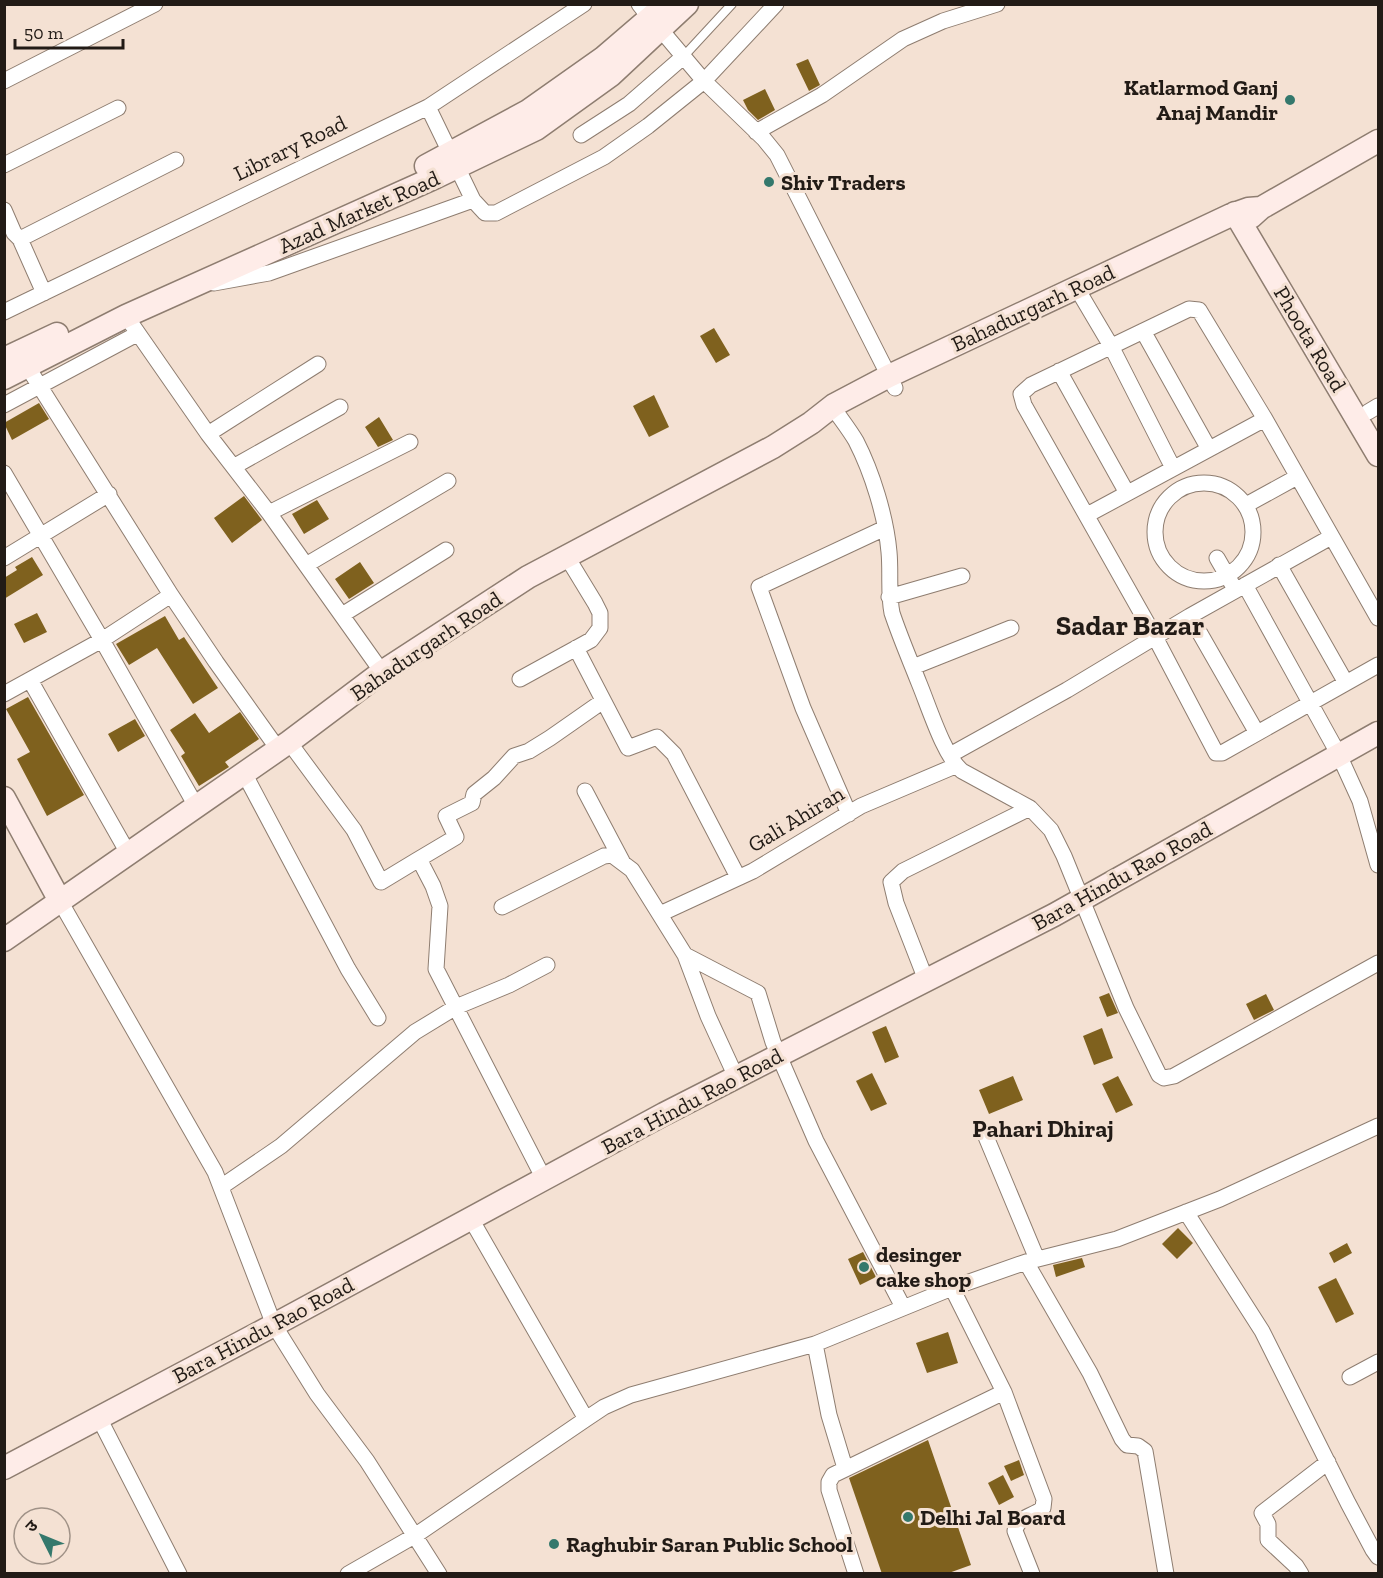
<svg xmlns="http://www.w3.org/2000/svg" width="1383" height="1578" font-family="'Zilla Slab','Noto Sans Devanagari',serif">
	<style>
		.building { fill: #7f611e }
		.lines { fill: none; stroke-linecap: round; stroke-linejoin: round }
		.lane-casing { stroke: #8e7d70; stroke-width: 10 }
		.street-casing { stroke: #8e7d70; stroke-width: 17 }
		.secondary-casing { stroke: #8e7d70; stroke-width: 25 }
		.lane { stroke: #fff; stroke-width: 8 }
		.street { stroke: #fff; stroke-width: 15 }
		.secondary { stroke: #feece8; stroke-width: 22 }
		.poi-dot { fill: #34786c; stroke: #f4e1d3; stroke-width: 2 }
		.labels { text-anchor: middle; dominant-baseline: central; stroke-width: 6; stroke-linejoin: round; paint-order: stroke }
		.poi-label { font-size: 22px; font-weight: bold; fill: #221b16; stroke: #f4e1d3; text-anchor: start }
		.street-label { font-size: 22px; fill: #221b16; stroke: #f4e1d3 }
		.neighbourhood-label { font-size: 24px; font-weight: bold; fill: #221b16; stroke: #f4e1d3 }
		.district-label { font-size: 28px; font-weight: bold; fill: #221b16; stroke: #f4e1d3 }
	</style>
	<rect width="100%" height="100%" fill="#f4e1d3"/>
	<path class="building" d="M808,59L820,85L809,91L796,64Z
		M765,89L775,110L758,120L748,110L743,100Z
		M714,328L730,355L716,363L700,336Z
		M654,395L669,427L649,437L633,406Z
		M39,403L49,419L12,440L4,423Z
		M379,417L393,440L378,447L365,427Z
		M244,496L262,520L232,543L214,518Z
		M317,500L329,519L304,534L292,514Z
		M32,557L43,575L4,599V578L17,570L15,567Z
		M360,562L374,583L349,599L335,579Z
		M37,613L47,632L24,643L14,624Z
		M165,616L179,640L184,637L218,688L193,704L157,648L129,665L116,644Z
		M28,697L84,795L47,816L17,759L30,752L6,709Z
		M240,712L259,739L225,762L229,767L199,786L181,756L185,753L170,730L195,713L209,733Z
		M135,719L145,736L118,752L108,734Z
		M1109,993L1118,1013L1107,1017L1099,997Z
		M1266,994L1274,1010L1254,1020L1246,1004Z
		M886,1026L899,1057L885,1063L872,1032Z
		M1102,1028L1113,1058L1094,1065L1083,1036Z
		M872,1073L887,1104L871,1111L856,1081Z
		M1013,1076L1023,1100L989,1114L979,1090Z
		M1118,1076L1133,1105L1116,1113L1102,1084Z
		M1178,1228L1193,1243L1177,1259L1162,1244Z
		M1347,1243L1352,1253L1334,1263L1329,1253Z
		M863,1252L876,1277L860,1285L848,1259Z
		M1082,1258L1085,1267L1056,1277L1053,1265Z
		M1336,1278L1354,1314L1336,1323L1318,1287Z
		M948,1332L958,1363L927,1373L916,1343Z
		M928,1440L971,1565L946,1574H882L849,1478Z
		M1019,1460L1024,1475L1011,1481L1004,1466Z
		M1003,1475L1014,1497L999,1505L988,1483Z"/>
	<g class="lines">
		<defs>
			<path id="lane" d="M683,57L732,4"/>
			<path id="street" d="M639,4L650,18
				M661,30L704,81L764,139L777,155L895,388
				M4,81L155,4
				M428,107L473,200L485,213H496L604,157L648,126L704,81L776,4
				M756,132L822,95L903,39L943,21L997,4
				M581,135L629,104L683,57
				M4,165L118,108
				M4,210L14,233L20,239L176,160
				M20,239L44,293
				M214,283L269,273L473,200
				M1082,297L1111,346L1173,468
				M4,312L428,107L584,4
				M126,316L208,434L269,513L382,672
				M1143,331L1209,449
				M27,366L171,595L216,662L278,749
				M1059,371L1127,493
				M4,405L137,334
				M832,406C840,418 849,429 856,441C872,472 886,517 889,552C891,573 888,593 892,613C900,637 910,660 919,683C929,707 944,756 962,771L1030,808L1051,830L1064,856L1126,1008L1159,1075L1164,1078L1174,1076L1378,963
				M1368,412L1378,406
				M208,434L318,364
				M235,466L340,407
				M4,473L102,640L196,806
				M1155 532a49 49 0 1 1 98 0a49 49 0 1 1-98 0Z
				M1246,505L1297,477
				M269,513L410,442
				M1087,515L1265,419
				M4,558L109,494
				M1217,558L1232,584
				M306,565L448,481
				M1279,565L1346,683
				M1245,585L1339,755L1360,801L1378,865
				M889,597L962,576
				M342,615L446,550
				M1190,616L1257,733
				M1378,618L1265,419L1199,310L1189,309L1031,385L1021,394L1024,405L1155,637L1216,753H1222L1378,665
				M576,648L628,748L657,737L674,754L738,877
				M913,667L1011,628
				M520,679L591,640L600,628V613L595,603L567,557
				M30,680L128,853
				M4,694L102,640L171,595
				M289,742L354,830L381,882L419,859L433,886L440,906L436,969L544,1179
				M950,755L1067,690L1190,616L1331,537
				M244,773L348,969L378,1018
				M585,791L622,861
				M849,814L803,708L759,587L885,528
				M419,859L456,837L446,816L472,803L474,794L494,778L514,756L529,751L550,738L603,701
				M60,901L215,1172L274,1325L317,1394L367,1461L439,1574
				M502,907L604,856L612,855L632,870L685,955L708,1016L736,1077
				M660,914L753,871L861,806L955,766
				M685,955L758,993L773,1042L816,1141L903,1307
				M926,980L896,903L891,882L903,871L1030,808
				M984,1132L1037,1259
				M221,1187L281,1146L415,1032L456,1007L509,985L547,965
				M1186,1212L1262,1331L1348,1503L1373,1550L1378,1557
				M471,1219L586,1419
				M1026,1262L1090,1373L1122,1439L1127,1445L1138,1446L1145,1451L1166,1574
				M815,1344L829,1415L845,1468
				M1350,1377L1378,1362
				M1004,1392L1044,1499L1043,1508C1034,1516 1017,1517 1015,1531L1032,1574
				M99,1418L179,1574
				M348,1574L416,1535L586,1419L604,1407L631,1395L815,1344L952,1288L1026,1262L1117,1239L1220,1199L1378,1126
				M856,1574L829,1490V1482L833,1475L1004,1392L952,1288
				M1301,1574L1296,1566L1268,1540V1524L1262,1513L1328,1462"/>
			<path id="secondary" d="M426,166L528,111L603,58L666,4
				M1235,213L1378,455
				M1251,217L1261,208L1378,141
				M4,359L57,334
				M4,378L126,316L436,177L536,129L611,75L687,4
				M4,798L60,901
				M4,940L289,742L382,672L528,577L773,447L811,423L834,405L889,376L1231,215L1248,209L1261,208
				M4,1468L274,1325L664,1114L1054,915L1378,733"/>
		</defs>
		<use href="#lane" class="lane-casing"/>
		<use href="#street" class="street-casing"/>
		<use href="#secondary" class="secondary-casing"/>
		<use href="#lane" class="lane"/>
		<use href="#street" class="street"/>
		<use href="#secondary" class="secondary"/>
	</g>
	<g class="poi-dot">
		<circle cx="1290" cy="100" r="6"/>
		<circle cx="769" cy="182" r="6"/>
		<circle cx="864" cy="1267" r="6"/>
		<circle cx="908" cy="1517" r="6"/>
		<circle cx="554" cy="1544" r="6"/>
	</g>
	<g class="labels">
		<g class="poi-label">
			<text x="1278" y="87" text-anchor="end">Katlarmod Ganj<tspan x="1278" dy="25">Anaj Mandir</tspan></text>
			<text x="781" y="182">Shiv Traders</text>
			<text x="876" y="1254">desinger<tspan x="876" dy="25">cake shop</tspan></text>
			<text x="920" y="1517">Delhi Jal Board</text>
			<text x="566" y="1544">Raghubir Saran Public School</text>
		</g>
		<g class="street-label">
			<text transform="translate(290 148) rotate(-26)">Library Road</text>
			<text transform="translate(359 212) rotate(-24)">Azad Market Road</text>
			<text transform="translate(1033 308) rotate(-25)">Bahadurgarh Road</text>
			<text transform="translate(1310 339) rotate(59)">Phoota Road</text>
			<text transform="translate(426 646) rotate(-34)">Bahadurgarh Road</text>
			<text transform="translate(796 819) rotate(-31)">Gali Ahiran</text>
			<text transform="translate(1122 876) rotate(-29)">Bara Hindu Rao Road</text>
			<text transform="translate(692 1101) rotate(-28)">Bara Hindu Rao Road</text>
			<text transform="translate(263 1330) rotate(-28)">Bara Hindu Rao Road</text>
		</g>
		<g class="neighbourhood-label">
			<text x="1043" y="1128">Pahari Dhiraj</text>
		</g>
		<g class="district-label">
			<text x="1130" y="625">Sadar Bazar</text>
		</g>
	</g>
	<rect width="1383" height="1578" fill="none" stroke="#221b16" stroke-width="12"/>
	<g transform="translate(42 1536) rotate(313)"><circle r="28" fill="#f4e1d3" stroke="#a09287" stroke-width="1.5"/>
	<path d="M0-4.5L10 22L0 15L-10 22Z" fill="#34786c"/>
	<text y="-9" font-size="16" font-weight="bold" text-anchor="middle" fill="#221b16">उ</text>
	</g>
	<path d="M15 39v9h108v-9" fill="none" stroke="#221b16" stroke-width="3"/>
	<text x="24" y="39" font-size="18" fill="#221b16" stroke="#f4e1d3" stroke-width="4.5" paint-order="stroke">50 m</text>
</svg>
